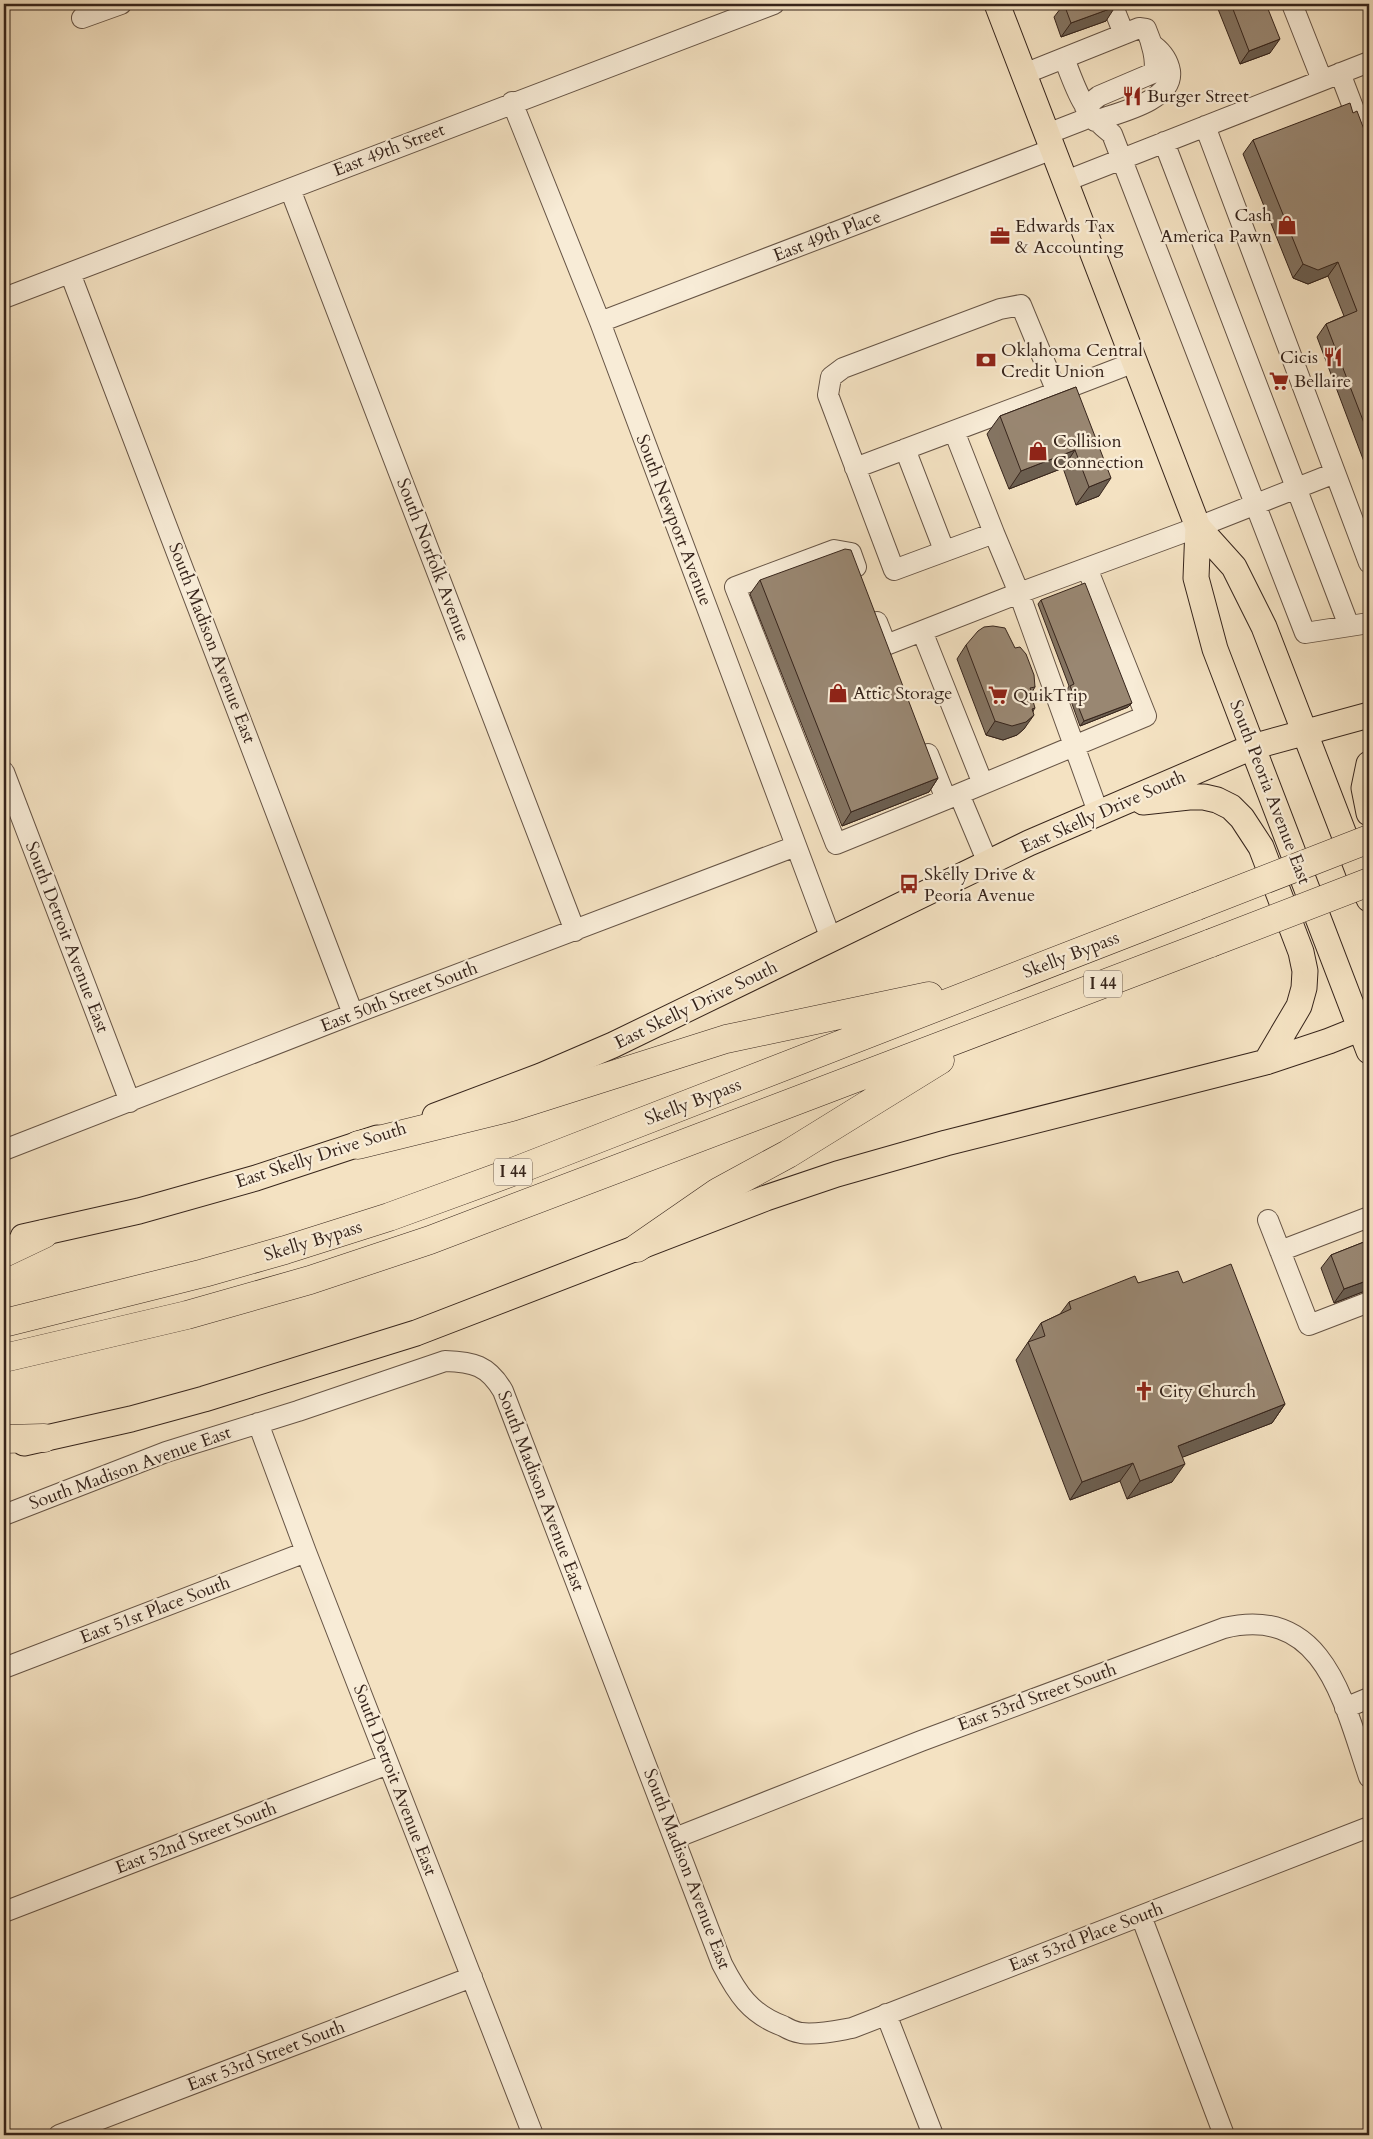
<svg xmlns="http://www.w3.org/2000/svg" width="1373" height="2139" font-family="Cardo,serif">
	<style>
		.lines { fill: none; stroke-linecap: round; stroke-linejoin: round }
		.minor-casing { stroke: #665445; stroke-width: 22 }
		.major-casing { stroke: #36241b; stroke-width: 27 }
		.highway-casing { stroke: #36241b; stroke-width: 29 }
		.minor { stroke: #f8ecd7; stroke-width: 20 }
		.major { stroke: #f4e2c2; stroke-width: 25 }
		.highway { stroke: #f4e2c2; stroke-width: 28 }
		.highway-bridge-casing { stroke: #36241b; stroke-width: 29; stroke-linecap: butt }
		.highway-bridge { stroke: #f4e2c2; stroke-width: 28 }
		.wall { fill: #847462; stroke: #36241b }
		.shaded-wall { fill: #6b5e50; stroke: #36241b }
		.building { fill: #998772; stroke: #36241b }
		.labels { text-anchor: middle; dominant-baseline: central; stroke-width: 4.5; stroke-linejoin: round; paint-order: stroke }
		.shield { fill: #f8ecd7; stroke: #706053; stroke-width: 1 }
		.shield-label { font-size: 16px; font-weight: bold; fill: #36241b }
		.poi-label { font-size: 18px; fill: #36241b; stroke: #f8ecd7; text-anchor: start }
		.street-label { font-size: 18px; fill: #36241b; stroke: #f8ecd7 }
	</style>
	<rect width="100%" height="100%" fill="#f4e2c2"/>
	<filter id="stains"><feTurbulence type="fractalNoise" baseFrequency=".004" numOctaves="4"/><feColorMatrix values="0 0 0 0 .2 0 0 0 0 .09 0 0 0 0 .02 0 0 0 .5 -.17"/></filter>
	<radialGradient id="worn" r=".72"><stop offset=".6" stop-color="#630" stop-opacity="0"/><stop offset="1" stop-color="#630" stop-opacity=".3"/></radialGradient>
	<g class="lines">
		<defs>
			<path id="minor" d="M1112,4L1124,34
				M1292,4L1322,80
				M82,18L121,4
				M1064,58C1077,92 1082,111 1112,134L1305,633L1369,623
				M1340,73L1369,149
				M1024,74L1139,28L1146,29C1151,40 1158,63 1153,73L1099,96L1085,107
				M512,102L600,322L831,939
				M1095,121C1117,113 1174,101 1170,71C1168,60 1163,53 1154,46
				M1205,126L1369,563
				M1047,134L1083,120L1090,114
				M1164,142L1349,626
				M1066,181L1369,62
				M290,189L575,931
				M70,273L353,1014
				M4,298L774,4
				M600,322L1053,149
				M954,431L994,533
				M905,449L944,550
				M855,468L1057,392
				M856,567L851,553L834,550L735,587L836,844L959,794
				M877,622L886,645L922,631
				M928,754L946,799
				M4,772L130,1102
				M983,784L922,631L1019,593L994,533L894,570L828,395L831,377L843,368L1000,309L1021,305L1057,392L1135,362
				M1098,812L1019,593L1198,527L1335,473
				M988,863L959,794L1146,716L1087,568
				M4,1150L353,1014L796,846
				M1268,1220L1309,1325L1369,1302
				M1280,1251L1369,1217
				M258,1423L306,1552L533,2135
				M4,1515L166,1452L298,1411L445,1361C473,1362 488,1365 503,1391L722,1964C737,1993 750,2014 783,2026C788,2029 795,2032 801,2033C818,2035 835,2031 852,2028L1369,1827
				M4,1668L306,1552
				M1345,1708L1369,1698
				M675,1838L921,1741L1224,1628C1325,1604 1344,1704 1369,1777
				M4,1912L388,1764
				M1141,1916L1224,2135
				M886,2014L933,2135
				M59,2135L472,1977"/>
			<path id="major" d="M997,4L1198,527L1234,567L1264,627L1369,899
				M1198,527L1196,578L1215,649L1369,1051
				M1369,764L1364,788L1369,813
				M1143,802L1189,797H1204L1217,800L1231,807L1242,818L1261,847L1301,952L1305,971L1304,988L1299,1006L1266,1062
				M435,1116L541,1076L613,1045L1029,843L1252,747L1369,715
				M23,1237L139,1211L256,1178L377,1138
				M24,1443L131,1419L204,1399L416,1333L766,1198L837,1174L946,1143L1266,1062L1329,1041L1369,1025"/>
			<path id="highway" d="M358,1145L512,1107L726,1039L929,996
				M637,1248L718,1192L788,1154L940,1060
				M4,1253L44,1234
				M4,1323L204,1273L285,1250L389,1217L515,1171L1197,906
				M4,1358L187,1315L310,1280L430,1240L1211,943
				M4,1439L44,1438"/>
		</defs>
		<use href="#minor" class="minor-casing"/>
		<use href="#major" class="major-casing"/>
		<use href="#highway" class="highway-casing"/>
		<use href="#minor" class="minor"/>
		<use href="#major" class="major"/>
		<use href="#highway" class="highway"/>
		<defs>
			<path id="highway-bridge" d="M1197,906L1369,839
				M1211,943L1369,882"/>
		</defs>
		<use href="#highway-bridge" class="highway-bridge-casing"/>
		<use href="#highway-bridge" class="highway-bridge"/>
	</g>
	<path class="wall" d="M1064,4H1114L1106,21L1061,37L1054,17Z
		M1216,4H1266L1270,53L1240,64Z
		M1353,113L1369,142V475L1317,337L1326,324L1344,316L1328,276L1308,284L1293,278L1243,154L1253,140Z
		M1076,387L1099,496L1076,505L1063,468L1009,489L987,434L1000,416Z
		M760,580L938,778L929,792L842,826L750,594Z
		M1041,600L1128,707L1080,726L1067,690L1069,686L1038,604Z
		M966,645L1015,648L1035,687L1032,692L1035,700L1033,703V712L1024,729L1017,735L1003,740L986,735L957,659Z
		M1369,1240V1291H1365L1334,1303L1321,1268L1331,1255Z
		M1138,1283H1183L1285,1404L1272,1423L1182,1457L1172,1482L1127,1499L1120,1481L1070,1500L1016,1360L1041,1323L1060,1314L1069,1302Z
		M1369,1310V1328L1365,1316Z"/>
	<path class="shaded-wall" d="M1115,7L1106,21L1061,37L1071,23Z
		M1280,39L1270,53L1240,64L1249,51Z
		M1338,262L1328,276L1308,284L1293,278L1303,264Z
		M1075,450L1063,468L1009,489L1021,471Z
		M1111,478L1099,496L1076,505L1089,487Z
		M1132,703L1128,707L1080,726L1084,721Z
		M1035,708L1026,722L1034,715L1024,729L1017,735L1003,740L986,735L995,721Z
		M938,778L929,792L842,826L851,812Z
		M1369,1280V1291H1365L1334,1303L1344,1289Z
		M1285,1404L1272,1423L1165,1464L1178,1446Z
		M1133,1463L1120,1481L1070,1500L1082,1482Z
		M1185,1464L1172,1482L1127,1499L1140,1481Z"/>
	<path class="building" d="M1064,4H1114L1115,7L1071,23Z
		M1231,4H1266L1280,39L1249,51Z
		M1350,103L1353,113L1357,111L1368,140L1369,142V436L1326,324L1357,311L1338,262L1318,270L1303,264L1253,140Z
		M1076,387L1111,478L1089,487L1075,450L1021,471L1000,416Z
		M845,549L851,550L938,778L851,812L760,580Z
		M1085,583L1132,703L1084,721L1070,686L1074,684L1041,600Z
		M993,626L1005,628L1015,648L1020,647L1026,654L1034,675L1035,687L1030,688L1035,700L1033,701L1035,708L1032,709L1034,715L1026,722L1012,726L995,721L966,645L978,631L984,627Z
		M1369,1240V1280L1344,1289L1331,1255Z
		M1231,1264L1285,1404L1178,1446L1185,1464L1140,1481L1133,1463L1082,1482L1028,1342L1045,1336L1041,1323L1071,1309L1069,1302L1135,1276L1138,1283L1178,1271L1183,1283Z"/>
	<defs>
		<symbol id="restaurant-bare" viewBox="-9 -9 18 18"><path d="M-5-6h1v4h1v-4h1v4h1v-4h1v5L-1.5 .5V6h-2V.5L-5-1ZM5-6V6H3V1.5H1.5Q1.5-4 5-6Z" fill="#8f2418" stroke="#f8ecd7" stroke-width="2.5" paint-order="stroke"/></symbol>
		<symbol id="shop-bare" viewBox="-9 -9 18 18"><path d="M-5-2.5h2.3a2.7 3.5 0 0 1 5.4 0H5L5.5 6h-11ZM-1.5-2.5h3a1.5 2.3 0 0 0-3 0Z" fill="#8f2418" stroke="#f8ecd7" stroke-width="2.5" paint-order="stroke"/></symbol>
		<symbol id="office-bare" viewBox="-9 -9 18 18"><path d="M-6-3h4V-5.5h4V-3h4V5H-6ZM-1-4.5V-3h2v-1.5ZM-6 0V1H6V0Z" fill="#8f2418" stroke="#f8ecd7" stroke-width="2.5" paint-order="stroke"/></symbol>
		<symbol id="bank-bare" viewBox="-9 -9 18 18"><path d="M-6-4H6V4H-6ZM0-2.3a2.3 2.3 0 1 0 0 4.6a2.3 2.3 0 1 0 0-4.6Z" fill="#8f2418" stroke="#f8ecd7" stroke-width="2.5" paint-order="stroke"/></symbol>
		<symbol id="supermarket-bare" viewBox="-9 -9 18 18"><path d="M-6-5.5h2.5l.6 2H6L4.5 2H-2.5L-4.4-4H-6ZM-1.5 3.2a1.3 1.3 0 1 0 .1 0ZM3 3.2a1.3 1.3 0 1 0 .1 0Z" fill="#8f2418" stroke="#f8ecd7" stroke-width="2.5" paint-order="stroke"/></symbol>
		<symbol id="bus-bare" viewBox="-9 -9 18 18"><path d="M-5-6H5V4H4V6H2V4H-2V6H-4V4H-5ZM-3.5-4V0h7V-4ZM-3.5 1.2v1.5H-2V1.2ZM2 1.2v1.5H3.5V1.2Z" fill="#8f2418" stroke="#f8ecd7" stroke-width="2.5" paint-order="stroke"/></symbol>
		<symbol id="church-bare" viewBox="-9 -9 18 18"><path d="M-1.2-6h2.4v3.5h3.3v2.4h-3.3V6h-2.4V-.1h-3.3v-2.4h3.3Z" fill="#8f2418" stroke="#f8ecd7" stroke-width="2.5" paint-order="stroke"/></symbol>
	</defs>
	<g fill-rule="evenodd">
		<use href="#restaurant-bare" x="1118" y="82" width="28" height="28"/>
		<use href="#shop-bare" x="1273" y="211" width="28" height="28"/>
		<use href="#office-bare" x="986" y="222" width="28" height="28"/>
		<use href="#restaurant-bare" x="1319" y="343" width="28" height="28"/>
		<use href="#bank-bare" x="972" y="346" width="28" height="28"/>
		<use href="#supermarket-bare" x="1265" y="367" width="28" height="28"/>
		<use href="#shop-bare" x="1024" y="437" width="28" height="28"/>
		<use href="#shop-bare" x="824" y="679" width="28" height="28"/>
		<use href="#supermarket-bare" x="984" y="681" width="28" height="28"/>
		<use href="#bus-bare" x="895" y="870" width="28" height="28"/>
		<use href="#church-bare" x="1130" y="1377" width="28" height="28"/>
	</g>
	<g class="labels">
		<g class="shield">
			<rect x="1084" y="970.5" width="38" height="27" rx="4"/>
			<rect x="494" y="1158.5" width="38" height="27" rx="4"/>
		</g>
		<g class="shield-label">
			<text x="1103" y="984">I 44</text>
			<text x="513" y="1172">I 44</text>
		</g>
		<g class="poi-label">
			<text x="1147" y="96">Burger Street</text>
			<text x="1272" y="215" text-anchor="end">Cash<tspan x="1272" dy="21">America Pawn</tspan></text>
			<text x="1015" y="226">Edwards Tax<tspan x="1015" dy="21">&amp; Accounting</tspan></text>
			<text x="1001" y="350">Oklahoma Central<tspan x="1001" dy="21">Credit Union</tspan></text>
			<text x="1318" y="357" text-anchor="end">Cicis</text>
			<text x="1294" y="381">Bellaire</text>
			<text x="1053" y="441">Collision<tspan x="1053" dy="21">Connection</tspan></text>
			<text x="853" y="693">Attic Storage</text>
			<text x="1013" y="695">QuikTrip</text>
			<text x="924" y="874">Skelly Drive &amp;<tspan x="924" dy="21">Peoria Avenue</tspan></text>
			<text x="1159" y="1391">City Church</text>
		</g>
		<g class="street-label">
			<text transform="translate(389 150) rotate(-21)">East 49th Street</text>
			<text transform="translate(827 236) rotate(-21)">East 49th Place</text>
			<text transform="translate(674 520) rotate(69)">South Newport Avenue</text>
			<text transform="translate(433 560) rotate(69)">South Norfolk Avenue</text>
			<text transform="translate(212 643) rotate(69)">South Madison Avenue East</text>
			<text transform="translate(1270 792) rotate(69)">South Peoria Avenue East</text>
			<text transform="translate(1103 812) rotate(-24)">East Skelly Drive South</text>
			<text transform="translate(67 937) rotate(69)">South Detroit Avenue East</text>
			<text transform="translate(1071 955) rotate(-21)">Skelly Bypass</text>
			<text transform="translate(399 997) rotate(-21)">East 50th Street South</text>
			<text transform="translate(696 1005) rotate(-26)">East Skelly Drive South</text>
			<text transform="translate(693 1102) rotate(-21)">Skelly Bypass</text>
			<text transform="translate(321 1155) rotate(-18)">East Skelly Drive South</text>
			<text transform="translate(313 1241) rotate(-17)">Skelly Bypass</text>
			<text transform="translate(130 1468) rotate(-20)">South Madison Avenue East</text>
			<text transform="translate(541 1491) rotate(69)">South Madison Avenue East</text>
			<text transform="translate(155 1610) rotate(-21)">East 51st Place South</text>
			<text transform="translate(1037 1697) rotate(-20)">East 53rd Street South</text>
			<text transform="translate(395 1780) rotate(69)">South Detroit Avenue East</text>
			<text transform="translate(196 1838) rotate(-21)">East 52nd Street South</text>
			<text transform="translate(687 1869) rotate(69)">South Madison Avenue East</text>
			<text transform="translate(1086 1937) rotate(-21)">East 53rd Place South</text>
			<text transform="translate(266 2056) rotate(-21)">East 53rd Street South</text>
		</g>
	</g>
	<rect width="1373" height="2139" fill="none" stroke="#f4e2c2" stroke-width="20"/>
	<rect x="5" y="5" width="1363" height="2129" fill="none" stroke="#36241b" stroke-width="2.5"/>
	<rect x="10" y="10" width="1353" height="2119" fill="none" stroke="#36241b"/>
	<rect width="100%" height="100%" filter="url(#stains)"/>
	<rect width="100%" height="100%" fill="url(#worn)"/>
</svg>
